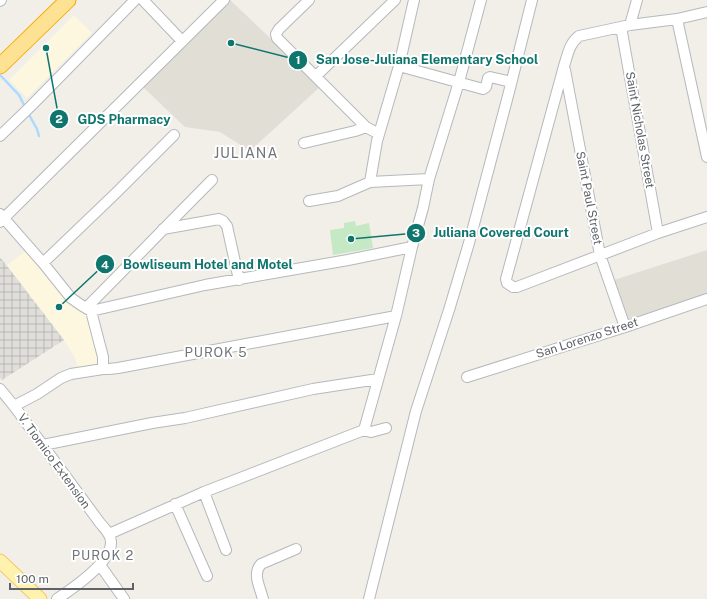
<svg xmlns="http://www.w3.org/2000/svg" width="707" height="599" font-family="'Public Sans',sans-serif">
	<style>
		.commercial { fill: #fef7e0 }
		.industrial { fill: url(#industrial-grid) }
		.education { fill: #e1ded6 }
		.park { fill: #c5e8c5 }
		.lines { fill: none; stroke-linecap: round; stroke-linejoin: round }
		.stream { stroke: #aadaff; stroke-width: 2.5 }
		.minor-casing { stroke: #b5b8bc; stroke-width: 12 }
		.major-casing { stroke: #f2c960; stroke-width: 15 }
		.highway-casing { stroke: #f9ab00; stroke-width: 17 }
		.minor { stroke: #fff; stroke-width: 10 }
		.major { stroke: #fff2af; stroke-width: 13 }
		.highway { stroke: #fde293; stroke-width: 15 }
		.labels { text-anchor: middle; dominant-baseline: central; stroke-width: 4; stroke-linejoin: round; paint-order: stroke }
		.street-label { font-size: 12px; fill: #5f6368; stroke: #fff }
		.neighbourhood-label { font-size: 13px; letter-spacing: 1px; fill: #70757a; stroke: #fff }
		.quarter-label { font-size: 14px; letter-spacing: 1px; fill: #70757a; stroke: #fff }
		.leader { fill: none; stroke: #0f766e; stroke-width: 1.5 }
		.callout-dot { fill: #0f766e; stroke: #fff; stroke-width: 1.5 }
		.mark-label { font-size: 12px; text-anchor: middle; font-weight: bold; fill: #fff }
		.callout-label { font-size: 13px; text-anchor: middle; font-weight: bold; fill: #0f766e; stroke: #fff; stroke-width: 4; stroke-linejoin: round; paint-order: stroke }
	</style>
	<defs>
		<pattern id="industrial-grid" width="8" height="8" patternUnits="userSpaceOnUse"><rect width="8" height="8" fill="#e0deda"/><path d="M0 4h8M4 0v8" fill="none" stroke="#b9b8b5"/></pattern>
	</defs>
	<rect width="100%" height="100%" fill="#f1efe8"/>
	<path class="commercial" d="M74,15L92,33L27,98L9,80Z
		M27,250L90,313L101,364L78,368L75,358L64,340L7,265Z"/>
	<path class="industrial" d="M0,257L64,340L2,380L0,378Z"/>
	<path class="education" d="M229,0H230L321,86L250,151L220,132L185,127L143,87Z
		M707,250V294L626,320L614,280Z"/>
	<path class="park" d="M355,221L356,226L369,223L373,248L333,255L330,230L344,228V223Z"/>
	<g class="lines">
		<path class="stream" d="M1,76L19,95L25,107
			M28,113L37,129L39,136"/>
		<defs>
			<path id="minor" d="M143,0L182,41
				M309,0L279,29L276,34L277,38L366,127L379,134
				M0,1L1,0
				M707,12L677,19L630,25L579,36C569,44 568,54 564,66L506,279L507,283L513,287H517L658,233L707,217
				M677,19L707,157
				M630,25L637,0
				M621,27L658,233
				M399,66L483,89L486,87L488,78L490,77L511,82
				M565,70L600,255L625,327
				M316,76L395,0
				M0,136L31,106L135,0
				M304,143L355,131L366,127
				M370,182L377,141L399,66L414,0
				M309,201L338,196L370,182L429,179
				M0,214L43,263L71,298L81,305L91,311L205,285L348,260L412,247
				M0,222L4,218L224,0
				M163,229L219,219L223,221L227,226L239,280
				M43,263L117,192L174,135
				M86,308C128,266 170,222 212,180
				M91,311L103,357V369
				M467,377L625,327L707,299
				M0,389L14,406L100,523C105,529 111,534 111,542C112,562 72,589 57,599
				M14,406L37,394L61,378L71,374L103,369H109L118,368L396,316
				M364,430L396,316L412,247L423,208L429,179L459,82L481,0
				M43,445L152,423L185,418L313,389L378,379
				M204,492L226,550
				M175,504L207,576
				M109,534L204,492L364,430L371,432L386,428
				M100,565L124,599
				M263,599C260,587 252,574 261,564L296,549
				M369,599L416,411L449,310L469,243L509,92L532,0"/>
			<path id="major" d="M0,561L40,599"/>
			<path id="highway" d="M0,66L68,0"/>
		</defs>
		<use href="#minor" class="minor-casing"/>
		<use href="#major" class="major-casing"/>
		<use href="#highway" class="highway-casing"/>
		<use href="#minor" class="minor"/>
		<use href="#major" class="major"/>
		<use href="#highway" class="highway"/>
	</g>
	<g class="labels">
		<g class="street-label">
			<text transform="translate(640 130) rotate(80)">Saint Nicholas Street</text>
			<text transform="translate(589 198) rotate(79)">Saint Paul Street</text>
			<text transform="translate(587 338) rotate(-18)">San Lorenzo Street</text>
			<text transform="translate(54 461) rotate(54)">V. Tiomico Extension</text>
		</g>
		<g class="neighbourhood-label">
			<text x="216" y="352">PUROK 5</text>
			<text x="103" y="555">PUROK 2</text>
		</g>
		<g class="quarter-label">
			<text x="246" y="153">JULIANA</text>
		</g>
	</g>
	<path class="leader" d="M231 43L298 60M46 48L59 119M351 239L416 233M59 307L105 264"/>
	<g class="callout-dot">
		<circle cx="231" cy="43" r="4"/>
		<circle cx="46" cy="48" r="4"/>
		<circle cx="351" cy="239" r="4"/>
		<circle cx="59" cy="307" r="4"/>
		<circle cx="298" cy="60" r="10"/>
		<circle cx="59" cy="119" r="10"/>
		<circle cx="416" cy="233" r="10"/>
		<circle cx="105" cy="264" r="10"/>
	</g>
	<g class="mark-label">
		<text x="298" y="64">1</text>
		<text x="59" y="123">2</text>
		<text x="416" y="237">3</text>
		<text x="105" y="269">4</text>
	</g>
	<g class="callout-label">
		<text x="427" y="64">San Jose-Juliana Elementary School</text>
		<text x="124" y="124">GDS Pharmacy</text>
		<text x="501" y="237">Juliana Covered Court</text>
		<text x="208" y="269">Bowliseum Hotel and Motel</text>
	</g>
	<path d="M10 583v6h123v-6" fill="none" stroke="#5f6368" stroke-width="2"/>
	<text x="16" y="583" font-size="12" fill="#5f6368" stroke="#ffffff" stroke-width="3" paint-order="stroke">100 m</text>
</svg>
